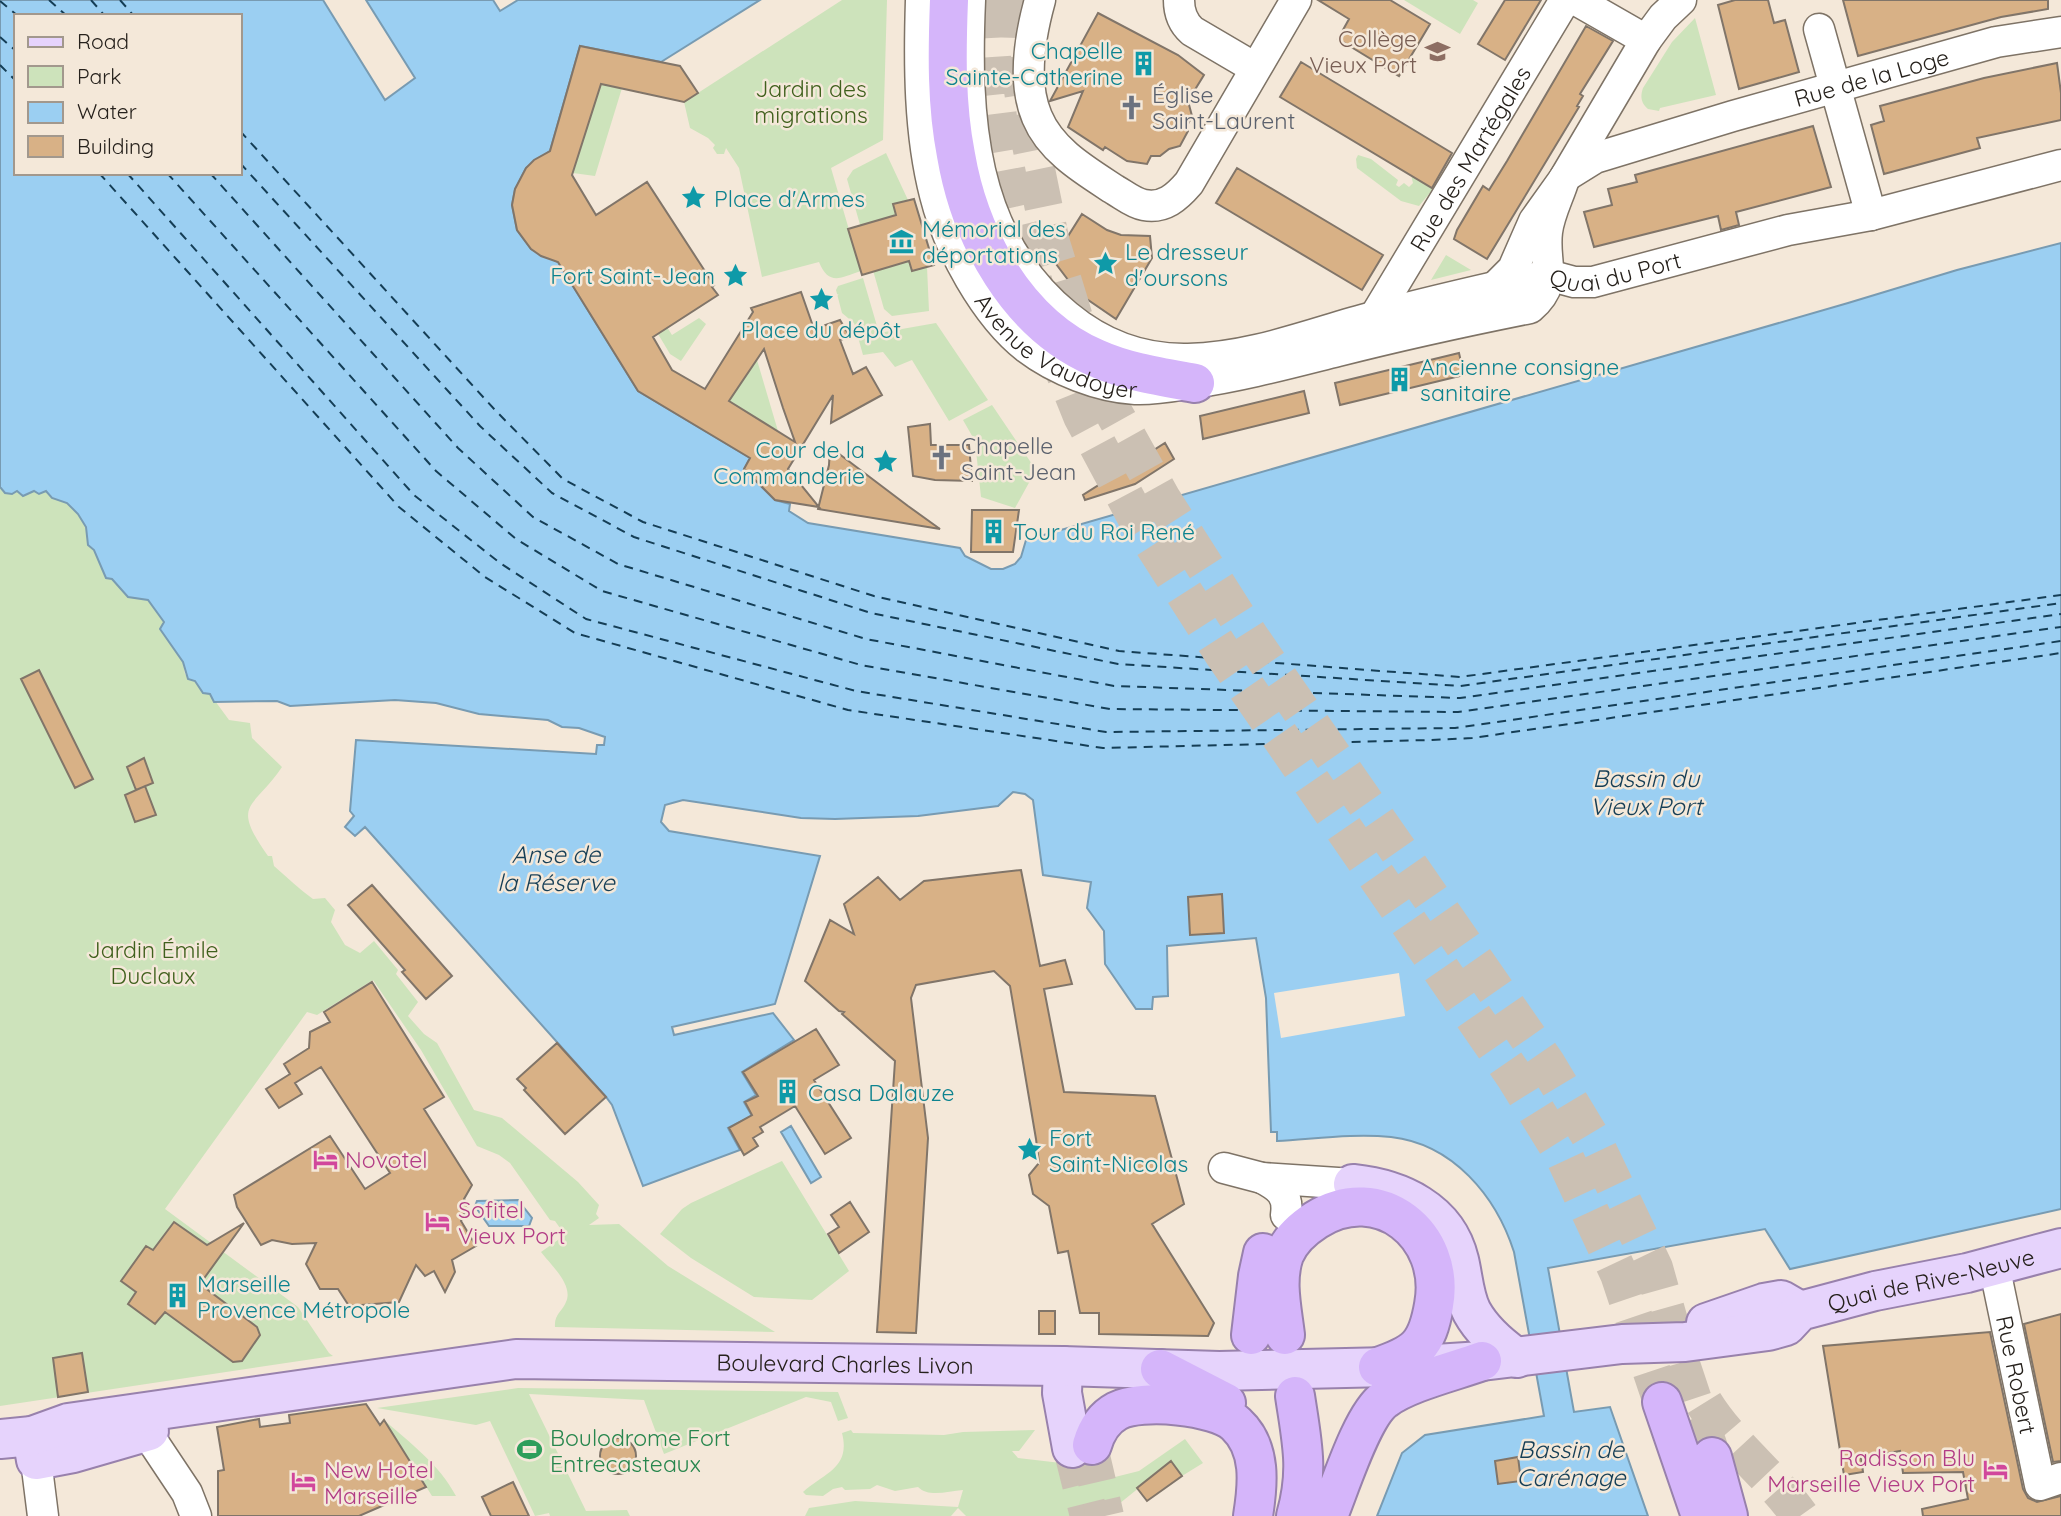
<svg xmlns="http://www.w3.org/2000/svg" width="2061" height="1516" font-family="Quicksand,sans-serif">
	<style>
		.green { fill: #cde3bb }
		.water { fill: #9bcff2; stroke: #789bb2; stroke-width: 2; fill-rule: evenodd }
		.pier { fill: #f4e8d9 }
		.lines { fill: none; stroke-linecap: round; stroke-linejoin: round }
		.ferry { stroke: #153e56; stroke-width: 2; stroke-dasharray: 9 7; stroke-linecap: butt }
		.building { fill: #d8b186; stroke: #817569; stroke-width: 2; fill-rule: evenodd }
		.major-tunnel { stroke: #cbc0b3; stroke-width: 38; stroke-dasharray: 38 19; stroke-linecap: butt }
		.highway-tunnel { stroke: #cbc0b3; stroke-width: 38; stroke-dasharray: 38 19; stroke-linecap: butt }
		.minor-casing { stroke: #7e7366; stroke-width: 33 }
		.major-casing { stroke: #9881ac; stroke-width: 42 }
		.highway-casing { stroke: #9881ac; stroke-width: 42 }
		.minor { stroke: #fff; stroke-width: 30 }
		.major { stroke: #e6d3fc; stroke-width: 38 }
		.highway { stroke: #d5b5fa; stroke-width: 38 }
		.labels { text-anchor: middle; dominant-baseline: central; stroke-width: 5; stroke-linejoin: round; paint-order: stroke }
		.education-label { font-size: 23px; fill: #785e54; stroke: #f4e8d9; text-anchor: end }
		.culture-label { font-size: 23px; fill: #0d838f; stroke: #f4e8d9; text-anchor: start }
		.street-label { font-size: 23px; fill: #26211c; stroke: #f4e8d9 }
		.park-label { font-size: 23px; fill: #40611d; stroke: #f4e8d9 }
		.worship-label { font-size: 23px; fill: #5b616d; stroke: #f4e8d9; text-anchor: start }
		.hotel-label { font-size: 23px; fill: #b23c85; stroke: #f4e8d9; text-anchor: start }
		.leisure-label { font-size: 23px; fill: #27864d; stroke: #f4e8d9; text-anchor: start }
		.water-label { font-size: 24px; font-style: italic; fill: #153e56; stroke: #f4e8d9 }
	</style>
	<rect width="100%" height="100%" fill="#f4e8d9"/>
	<path class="green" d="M842,0H887L883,140L831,168L861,271C840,278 829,286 819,262L762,277L739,168L726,148L724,154H717L713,148L715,145L708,138L690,128L684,102Z
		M1404,0H1473L1478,3L1460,34Z
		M1695,18L1716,95L1660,108L1659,111L1648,109C1641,103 1640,97 1643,88L1672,42Z
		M601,84L622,88L595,176L573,173Z
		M886,153L908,200L893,204L896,215L873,222L909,261L927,267L929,311L892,316L884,309L847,179L853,170Z
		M1358,155L1371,159L1398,180L1396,185L1399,187L1404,183L1409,187L1413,183L1411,175L1433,189L1419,206L1401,201L1357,168L1356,159Z
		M601,221L672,335L699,318L706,324L681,361L670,354L593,225Z
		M1446,255L1471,270L1431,280Z
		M863,278L879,333L936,323L988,400L949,421L912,360L895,367L883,352L863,355L854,323L842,313L836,290L838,286Z
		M757,360L778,431L729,401Z
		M992,405L1036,470L1015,508L981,497L975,441L963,420Z
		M0,487L5,493L17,490H46L52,498L67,503L78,514L86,527L88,545L94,550L106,578L112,579L128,597L148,600L164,622L161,629L183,662L185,674L210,694L229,720L250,723L252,738L282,767C253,810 230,802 268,856H272L274,866C287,877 299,889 313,899L325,898L335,910L331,922L345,945L360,953L374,941L398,970L396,974L418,1002L408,1016L424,1034L437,1043L474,1110L502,1118L578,1182L599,1205L596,1214L599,1218L589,1225L619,1224L668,1266L775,1332L555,1327C554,1314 562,1312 566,1302C574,1285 550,1264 541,1252L565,1235L555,1221L550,1220L510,1163L499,1155L477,1146L421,1050L373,980L317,1015L307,1012L165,1209L298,1307L329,1353L333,1356L0,1406Z
		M782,1161L849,1271L812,1300L754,1297L691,1258L660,1234L682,1209L691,1203Z
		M518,1388L838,1392L848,1418L838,1421L831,1402L806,1397L664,1454L644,1400L529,1394L586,1511L627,1510L630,1516H550L549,1513L535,1516L490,1421L476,1425L377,1408Z
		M384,1420C410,1443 439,1464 456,1496H432Z
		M851,1430L853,1433L944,1435L963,1432L1035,1430L1019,1451H1012L1018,1458L1061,1463L1107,1479L1139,1471L1185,1439L1203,1463L1182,1476L1171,1462L1104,1516H966L958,1508L951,1516H805L809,1508L855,1501L958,1507L963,1490C948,1491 929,1498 918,1487L895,1491L877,1485L870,1489L845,1490L842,1487L833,1489L823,1496L806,1495L803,1492C824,1473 851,1468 842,1433Z"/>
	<path class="water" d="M0,0H323L385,100L415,78L366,0H493L500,11L518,0H760L661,62L580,46L550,151L526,168L515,189L512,205L517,230L531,249L558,262L638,391L750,458L744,469L775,500L790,504L789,511L808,523L960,548L965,556L991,569H1003L1015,564L1021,557L1026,540L1848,303L1957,270L2061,243V1209L1790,1269L1765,1229L1548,1268L1574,1412L1610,1407L1648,1516H1377L1402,1453L1425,1435L1544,1416L1514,1252C1496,1196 1453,1144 1391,1137C1354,1133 1314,1139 1277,1141V1132H1271L1266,998L1256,938L1167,946L1168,996L1153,997L1152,1009H1136L1105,964L1104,931L1087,908L1091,882L1043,875L1033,800L1025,794L1013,792L998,806L918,816L835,819L801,818L683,800L665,805L661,822L669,831L820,856L775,1004L672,1027L674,1035L773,1013L794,1040L742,1072L756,1095L744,1102L752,1116L728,1128L740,1150L643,1186L612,1105L606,1097L365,827L355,836L345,827L354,816L350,811L356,740L596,754L597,745H604L605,737L579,728L562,727L548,720L479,714L436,703L395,700L290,706L277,701L214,702L210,694L203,693L195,681L188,679L183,662L160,629L164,622L148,600L128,597L112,579L106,578L94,550L88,545L86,527L78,514L67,503L52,498L46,491L39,494L34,491L23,496L17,491L12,494L5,493L0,487ZM16,16H240V173H16Z
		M791,1126L821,1177L811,1183L781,1132Z
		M518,1200L532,1218L529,1226H489L475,1206L477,1201Z"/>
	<path class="pier" d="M1399,973L1405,1016L1281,1038L1274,993Z"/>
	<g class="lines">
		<path class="ferry" d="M49,0L67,16
			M91,0L105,16
			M120,0L134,16
			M0,1L18,16
			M0,37L16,51
			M0,65L16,81
			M240,131L495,410L563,479L643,522L874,596L1119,651L1460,677L2061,595
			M240,163L480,426L552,493L634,537L871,613L1118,664L1460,686L2061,603
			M99,173L399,507L485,577L575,633L848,710L1103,748L1430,740L1472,738L2061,653
			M127,173L414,495L500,563L586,619L856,691L1106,732L1455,728L2061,641
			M167,173L436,471L516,539L602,591L861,665L1110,709L1458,712L2061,627
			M210,173L458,448L533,517L618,564L866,639L1114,686L1460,698L2061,614"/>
	</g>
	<path class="building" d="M1318,0H1390L1430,24L1399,76L1338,39L1349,19Z
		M1505,0H1541L1505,60L1478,44Z
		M1735,0H1768L1774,23L1785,20L1799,72L1739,89L1718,5Z
		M1843,0H2048V9L2001,17L1858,56Z
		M1098,13L1178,55L1204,75L1188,101L1192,116L1186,128L1188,131L1180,146L1169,149L1160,156H1151L1147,164L1127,161L1105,147L1103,150L1068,127L1083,91L1050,101Z
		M1586,26L1613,41L1580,94L1583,96L1577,106L1579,107L1487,259L1454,239L1457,230L1483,186L1489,190L1507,161Z
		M580,46L680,66L698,93L684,102L601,84L572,175L596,215L647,182L714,285L712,287L718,295L653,337L672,370L705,389L753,312L751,308L801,292L814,329L840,320L850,337L840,340L853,374L866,367L882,395L831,423L833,395L788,469L819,507L775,500L744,469L750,458L638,391L558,262L541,256L531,249L517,230L512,205L515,189L526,168L534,160L550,151ZM764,349L783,408L795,442L729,401Z
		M1301,62L1452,153L1432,188L1280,97Z
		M2057,63L2061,93V120L1977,138L1980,148L1884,174L1871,125L1884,121L1880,106L1984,78Z
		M1813,126L1831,187L1736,212L1739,225L1721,230L1718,216L1594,247L1584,212L1612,205L1608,189L1637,182L1635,175Z
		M1237,168L1383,255L1362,290L1216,203Z
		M914,199L934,265L912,271L909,261L862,275L848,229L896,215L893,204Z
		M1082,214L1107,230L1121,235L1150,236L1152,258L1116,319L1078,293L1053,260Z
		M1459,353L1464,375L1340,405L1335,383Z
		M1304,391L1309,413L1203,439L1200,416Z
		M930,424L931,445H969L972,481L935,480L913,476L908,427Z
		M1165,443L1174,459L1135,484L1085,500L1083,495Z
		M830,447L908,506L940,529L818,509L829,465Z
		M972,510H1019L1013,552H971Z
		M39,670L93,779L75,788L21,679Z
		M144,758L153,783L136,790L127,767Z
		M145,786L156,815L135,822L125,795Z
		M1021,870L1040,966L1065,960L1072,984L1044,989L1064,1092L1155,1096L1184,1204L1152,1224L1214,1323L1208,1336L1099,1334V1313H1080L1068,1251L1058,1253L1049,1206L1033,1194L1029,1175L1039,1163L1036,1139L1010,986L994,971L916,985L911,998L928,1138L916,1333L877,1332L895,1061L842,1014L844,1012L839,1011L805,981L830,920L854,934L844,904L878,877L900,900L924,881Z
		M372,885L452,976L426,999L402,972L405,970L348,905Z
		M1222,894L1224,933L1190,935L1188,897Z
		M372,982L444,1097L424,1109L472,1185L464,1199L468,1205L461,1221L476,1246L452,1260L455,1272L445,1292L434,1271L425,1276L416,1265L399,1302L349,1306L338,1289H320L306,1264L316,1243L292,1244L272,1240L261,1245L237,1207L234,1195L330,1136L365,1189L390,1173L321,1067L295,1083L302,1094L279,1108L266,1089L290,1074L284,1064L309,1048L310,1032L330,1022L324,1012Z
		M816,1029L839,1065L814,1080L851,1138L825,1154L795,1106L760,1127L763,1132L753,1138L758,1146L744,1155L729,1128L752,1115L745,1102L758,1096L743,1072Z
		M557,1043L606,1097L565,1134L524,1090L526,1088L517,1079Z
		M850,1202L869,1232L839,1253L828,1234L839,1227L831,1215Z
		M174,1222L207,1245L244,1223L200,1284L257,1327L260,1335L242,1361L233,1362L165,1312L155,1324L128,1304L136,1292L121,1281L146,1246L153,1250Z
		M1039,1311H1055V1334H1039Z
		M2061,1314V1461L2053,1462L2024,1324Z
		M1990,1332L2023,1489L2028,1498L2037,1502L2061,1496V1516H1923L1922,1509L1968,1499L1963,1472L1903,1473L1900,1451L1861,1458L1863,1472L1844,1475L1823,1346Z
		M82,1353L88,1392L58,1397L53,1358Z
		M366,1404L380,1425L384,1420L426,1487L359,1516H218V1471L224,1470L217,1427L259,1419L260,1427L290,1423L289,1415Z
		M600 1456a18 18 0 1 1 36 0a18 18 0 1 1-36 0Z
		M1518,1457L1521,1481L1498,1484L1495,1461Z
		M1171,1461L1182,1476L1147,1501L1137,1488Z
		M513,1482L529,1516H491L482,1497Z"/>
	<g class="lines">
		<path class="major-tunnel" d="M1072,1448L1089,1516"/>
		<path class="highway-tunnel" d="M990,0C991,100 1006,192 1035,287
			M1022,0L1020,70L1031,145L1051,243L1083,347L1110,406L1162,499L1250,637L1546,1063L1596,1146L1654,1268L1682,1367L1712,1457
			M1052,341L1082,416L1137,519L1224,655L1515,1077L1564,1156L1619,1274L1662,1402
			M1704,1403C1730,1445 1772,1476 1800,1516
			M1092,1445L1091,1456L1105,1516"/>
		<defs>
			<g id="minor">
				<path id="s1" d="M921,0C919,64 919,133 935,195C948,247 985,315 1027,348C1056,370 1099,387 1135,389C1155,390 1174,386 1193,383C1242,376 1290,363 1338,351C1401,335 1465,321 1530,308C1560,282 1543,265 1547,232C1549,214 1559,196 1564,179"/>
				<path id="s2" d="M970,0C965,115 970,237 1067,316C1102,345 1142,360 1188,359C1252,358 1313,333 1373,317C1431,301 1490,288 1548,275L1574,282H1593L1788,230L1871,215L2061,165"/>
				<path d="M1040,0C1030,36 1022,82 1037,117C1051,151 1086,171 1115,190C1124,195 1133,203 1144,205C1164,209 1177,197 1189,183L1296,0"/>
				<path d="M1179,0C1179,12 1183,23 1192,31L1255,68"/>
				<path d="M1576,0L1646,40"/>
				<path d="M1819,29L1871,215"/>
				<path id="s3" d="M1566,176L1595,158L1733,116L1996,42L2061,32"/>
				<path d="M1495,287L1513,269L1534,221L1564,179L1646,40L1663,17L1681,0"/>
				<path id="s4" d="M1375,316L1565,0"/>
				<path d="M1224,1168L1262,1178L1353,1184"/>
				<path d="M1262,1178C1279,1187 1289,1194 1286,1215"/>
				<path id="s5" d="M1994,1265L2040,1485L2061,1478"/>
				<path d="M135,1415L187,1493L196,1516"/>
				<path d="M36,1460L43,1516"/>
			</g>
			<g id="major">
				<path d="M1353,1184C1400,1189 1447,1210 1459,1260C1463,1276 1464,1297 1472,1312C1482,1330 1500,1346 1517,1358"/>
				<path d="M1706,1323L1764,1303L1781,1300L1800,1311"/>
				<path d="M1063,1366L1062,1393L1072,1448"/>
				<path d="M32,1436L36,1460L73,1453L149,1431"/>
				<path id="s6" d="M0,1439L32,1436L68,1423L516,1359L1063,1366L1219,1371L1389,1367L1482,1361L1622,1344L1685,1342L1768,1331L1786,1326L1800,1311L1875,1291L1967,1273L2061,1248"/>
			</g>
			<path id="highway" d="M949,0C947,52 946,104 956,155C970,237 1017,324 1096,358C1127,372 1162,377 1195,383
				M1251,1335L1258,1276L1263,1253
				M1285,1335C1282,1309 1275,1281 1284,1255C1290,1240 1302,1229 1316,1220C1379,1180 1447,1235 1434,1305C1427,1346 1416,1354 1378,1367
				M1160,1369L1226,1403
				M1295,1396C1302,1442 1309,1471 1296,1516
				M1662,1402L1701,1516
				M1092,1445C1096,1431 1104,1418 1117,1411C1141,1398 1216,1405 1236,1424C1262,1448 1258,1485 1253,1516
				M1712,1457L1728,1516
				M1328,1516C1340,1487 1362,1415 1385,1399C1408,1382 1455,1371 1482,1361"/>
		</defs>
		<use href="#minor" class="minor-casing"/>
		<use href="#major" class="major-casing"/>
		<use href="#highway" class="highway-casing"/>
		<use href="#minor" class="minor"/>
		<use href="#major" class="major"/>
		<use href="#highway" class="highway"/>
	</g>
	<defs>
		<symbol id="school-bare" viewBox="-9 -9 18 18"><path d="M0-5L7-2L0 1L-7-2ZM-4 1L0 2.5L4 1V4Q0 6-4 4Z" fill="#8d6e63" stroke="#f4e8d9" stroke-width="2.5" paint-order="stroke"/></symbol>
		<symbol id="building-bare" viewBox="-9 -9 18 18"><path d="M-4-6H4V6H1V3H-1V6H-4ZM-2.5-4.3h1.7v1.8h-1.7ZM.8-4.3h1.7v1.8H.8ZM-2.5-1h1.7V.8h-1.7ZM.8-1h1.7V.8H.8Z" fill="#0f9aa8" stroke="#f4e8d9" stroke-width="2.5" paint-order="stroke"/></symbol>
		<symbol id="church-bare" viewBox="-9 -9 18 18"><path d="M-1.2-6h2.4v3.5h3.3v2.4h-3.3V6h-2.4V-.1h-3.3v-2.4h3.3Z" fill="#6b7280" stroke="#f4e8d9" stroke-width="2.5" paint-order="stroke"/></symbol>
		<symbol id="sight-bare" viewBox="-9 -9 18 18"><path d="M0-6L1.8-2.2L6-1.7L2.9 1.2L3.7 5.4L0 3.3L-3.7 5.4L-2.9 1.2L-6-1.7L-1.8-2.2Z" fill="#0f9aa8" stroke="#f4e8d9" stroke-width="2.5" paint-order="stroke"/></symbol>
		<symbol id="museum-bare" viewBox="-9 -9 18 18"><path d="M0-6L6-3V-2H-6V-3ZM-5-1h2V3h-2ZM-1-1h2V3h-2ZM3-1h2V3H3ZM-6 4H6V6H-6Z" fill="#0f9aa8" stroke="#f4e8d9" stroke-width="2.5" paint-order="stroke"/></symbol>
		<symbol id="hotel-bare" viewBox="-9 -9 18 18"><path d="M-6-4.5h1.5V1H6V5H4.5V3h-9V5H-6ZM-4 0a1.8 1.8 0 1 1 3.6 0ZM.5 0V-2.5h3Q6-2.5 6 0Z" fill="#d1479c" stroke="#f4e8d9" stroke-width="2.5" paint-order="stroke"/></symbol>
		<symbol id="stadium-bare" viewBox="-9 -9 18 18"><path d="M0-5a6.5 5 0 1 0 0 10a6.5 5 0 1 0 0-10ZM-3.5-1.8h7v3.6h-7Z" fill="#2e9e5b" stroke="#f4e8d9" stroke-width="2.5" paint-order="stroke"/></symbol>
	</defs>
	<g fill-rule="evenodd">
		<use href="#school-bare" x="1420" y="34" width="35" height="35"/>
		<use href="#building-bare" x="1126" y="46" width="35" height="35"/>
		<use href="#church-bare" x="1114" y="90" width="35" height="35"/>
		<use href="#sight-bare" x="676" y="180" width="35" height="35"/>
		<use href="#museum-bare" x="884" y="224" width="35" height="35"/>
		<use href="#sight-bare" x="1088" y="246" width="35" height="35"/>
		<use href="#sight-bare" x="718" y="258" width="35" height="35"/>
		<use href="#sight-bare" x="804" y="282" width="35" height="35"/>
		<use href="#building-bare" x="1382" y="362" width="35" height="35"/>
		<use href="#church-bare" x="924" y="440" width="35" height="35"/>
		<use href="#sight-bare" x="868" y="444" width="35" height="35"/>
		<use href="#building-bare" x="976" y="514" width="35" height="35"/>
		<use href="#building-bare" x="770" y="1074" width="35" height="35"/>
		<use href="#sight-bare" x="1012" y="1132" width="35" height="35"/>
		<use href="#hotel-bare" x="308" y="1142" width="35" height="35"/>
		<use href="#hotel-bare" x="420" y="1204" width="35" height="35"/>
		<use href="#building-bare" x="160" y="1278" width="35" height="35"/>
		<use href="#stadium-bare" x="512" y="1432" width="35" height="35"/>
		<use href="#hotel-bare" x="1978" y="1452" width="35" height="35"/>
		<use href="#hotel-bare" x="286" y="1464" width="35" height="35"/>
	</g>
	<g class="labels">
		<g class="education-label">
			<text x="1417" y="38">Collège<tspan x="1417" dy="26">Vieux Port</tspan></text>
		</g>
		<g class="culture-label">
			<text x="1123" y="50" text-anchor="end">Chapelle<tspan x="1123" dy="26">Sainte-Catherine</tspan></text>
			<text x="714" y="198">Place d'Armes</text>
			<text x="922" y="228">Mémorial des<tspan x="922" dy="26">déportations</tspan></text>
			<text x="1125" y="251">Le dresseur<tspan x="1125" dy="26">d'oursons</tspan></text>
			<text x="715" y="275" text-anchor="end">Fort Saint-Jean</text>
			<text x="821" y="329" text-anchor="middle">Place du dépôt</text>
			<text x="1420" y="366">Ancienne consigne<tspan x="1420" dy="26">sanitaire</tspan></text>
			<text x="865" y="449" text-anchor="end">Cour de la<tspan x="865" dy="26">Commanderie</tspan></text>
			<text x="1013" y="531">Tour du Roi René</text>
			<text x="808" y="1092">Casa Dalauze</text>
			<text x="1049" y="1137">Fort<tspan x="1049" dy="26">Saint-Nicolas</tspan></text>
			<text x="197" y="1283">Marseille<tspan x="197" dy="26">Provence Métropole</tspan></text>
		</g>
		<g class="street-label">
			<text stroke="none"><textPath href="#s3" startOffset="322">Rue de la Loge</textPath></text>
			<text stroke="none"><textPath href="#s4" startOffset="184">Rue des Martégales</textPath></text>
			<text stroke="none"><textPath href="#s2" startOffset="915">Quai du Port</textPath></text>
			<text stroke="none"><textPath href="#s1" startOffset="402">Avenue Vaudoyer</textPath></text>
			<text stroke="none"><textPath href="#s6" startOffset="1951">Quai de Rive-Neuve</textPath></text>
			<text stroke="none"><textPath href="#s6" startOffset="852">Boulevard Charles Livon</textPath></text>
			<text stroke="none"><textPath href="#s5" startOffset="112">Rue Robert</textPath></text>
		</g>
		<g class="park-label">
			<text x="811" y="88">Jardin des<tspan x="811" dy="26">migrations</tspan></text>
			<text x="153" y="949">Jardin Émile<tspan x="153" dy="26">Duclaux</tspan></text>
		</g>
		<g class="worship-label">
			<text x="1152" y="94">Église<tspan x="1152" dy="26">Saint-Laurent</tspan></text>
			<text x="961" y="445">Chapelle<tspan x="961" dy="26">Saint-Jean</tspan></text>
		</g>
		<g class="hotel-label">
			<text x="345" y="1159">Novotel</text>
			<text x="458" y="1209">Sofitel<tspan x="458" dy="26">Vieux Port</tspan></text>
			<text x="1975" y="1457" text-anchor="end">Radisson Blu<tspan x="1975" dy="26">Marseille Vieux Port</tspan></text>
			<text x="324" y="1469">New Hotel<tspan x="324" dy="26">Marseille</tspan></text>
		</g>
		<g class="leisure-label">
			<text x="550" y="1437">Boulodrome Fort<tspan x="550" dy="26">Entrecasteaux</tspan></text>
		</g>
		<g class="water-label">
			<text x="1646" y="778">Bassin du<tspan x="1646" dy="28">Vieux Port</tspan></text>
			<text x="556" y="854">Anse de<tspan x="556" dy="28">la Réserve</tspan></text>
			<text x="1571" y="1449">Bassin de<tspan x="1571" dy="28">Carénage</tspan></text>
		</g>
	</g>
	<rect x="14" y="14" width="228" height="161" fill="#f4e8d9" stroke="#a2988d" stroke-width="2"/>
	<rect x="28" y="37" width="35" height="10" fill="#e6d3fc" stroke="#a2988d" stroke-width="2"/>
	<text x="77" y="49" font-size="21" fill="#26211c">Road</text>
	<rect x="28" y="66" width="35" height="21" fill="#cde3bb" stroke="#a2988d" stroke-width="2"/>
	<text x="77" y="84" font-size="21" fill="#26211c">Park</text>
	<rect x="28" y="102" width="35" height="21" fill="#9bcff2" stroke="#a2988d" stroke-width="2"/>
	<text x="77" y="119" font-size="21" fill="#26211c">Water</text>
	<rect x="28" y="136" width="35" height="21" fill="#d8b186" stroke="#a2988d" stroke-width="2"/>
	<text x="77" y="154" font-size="21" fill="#26211c">Building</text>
</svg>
